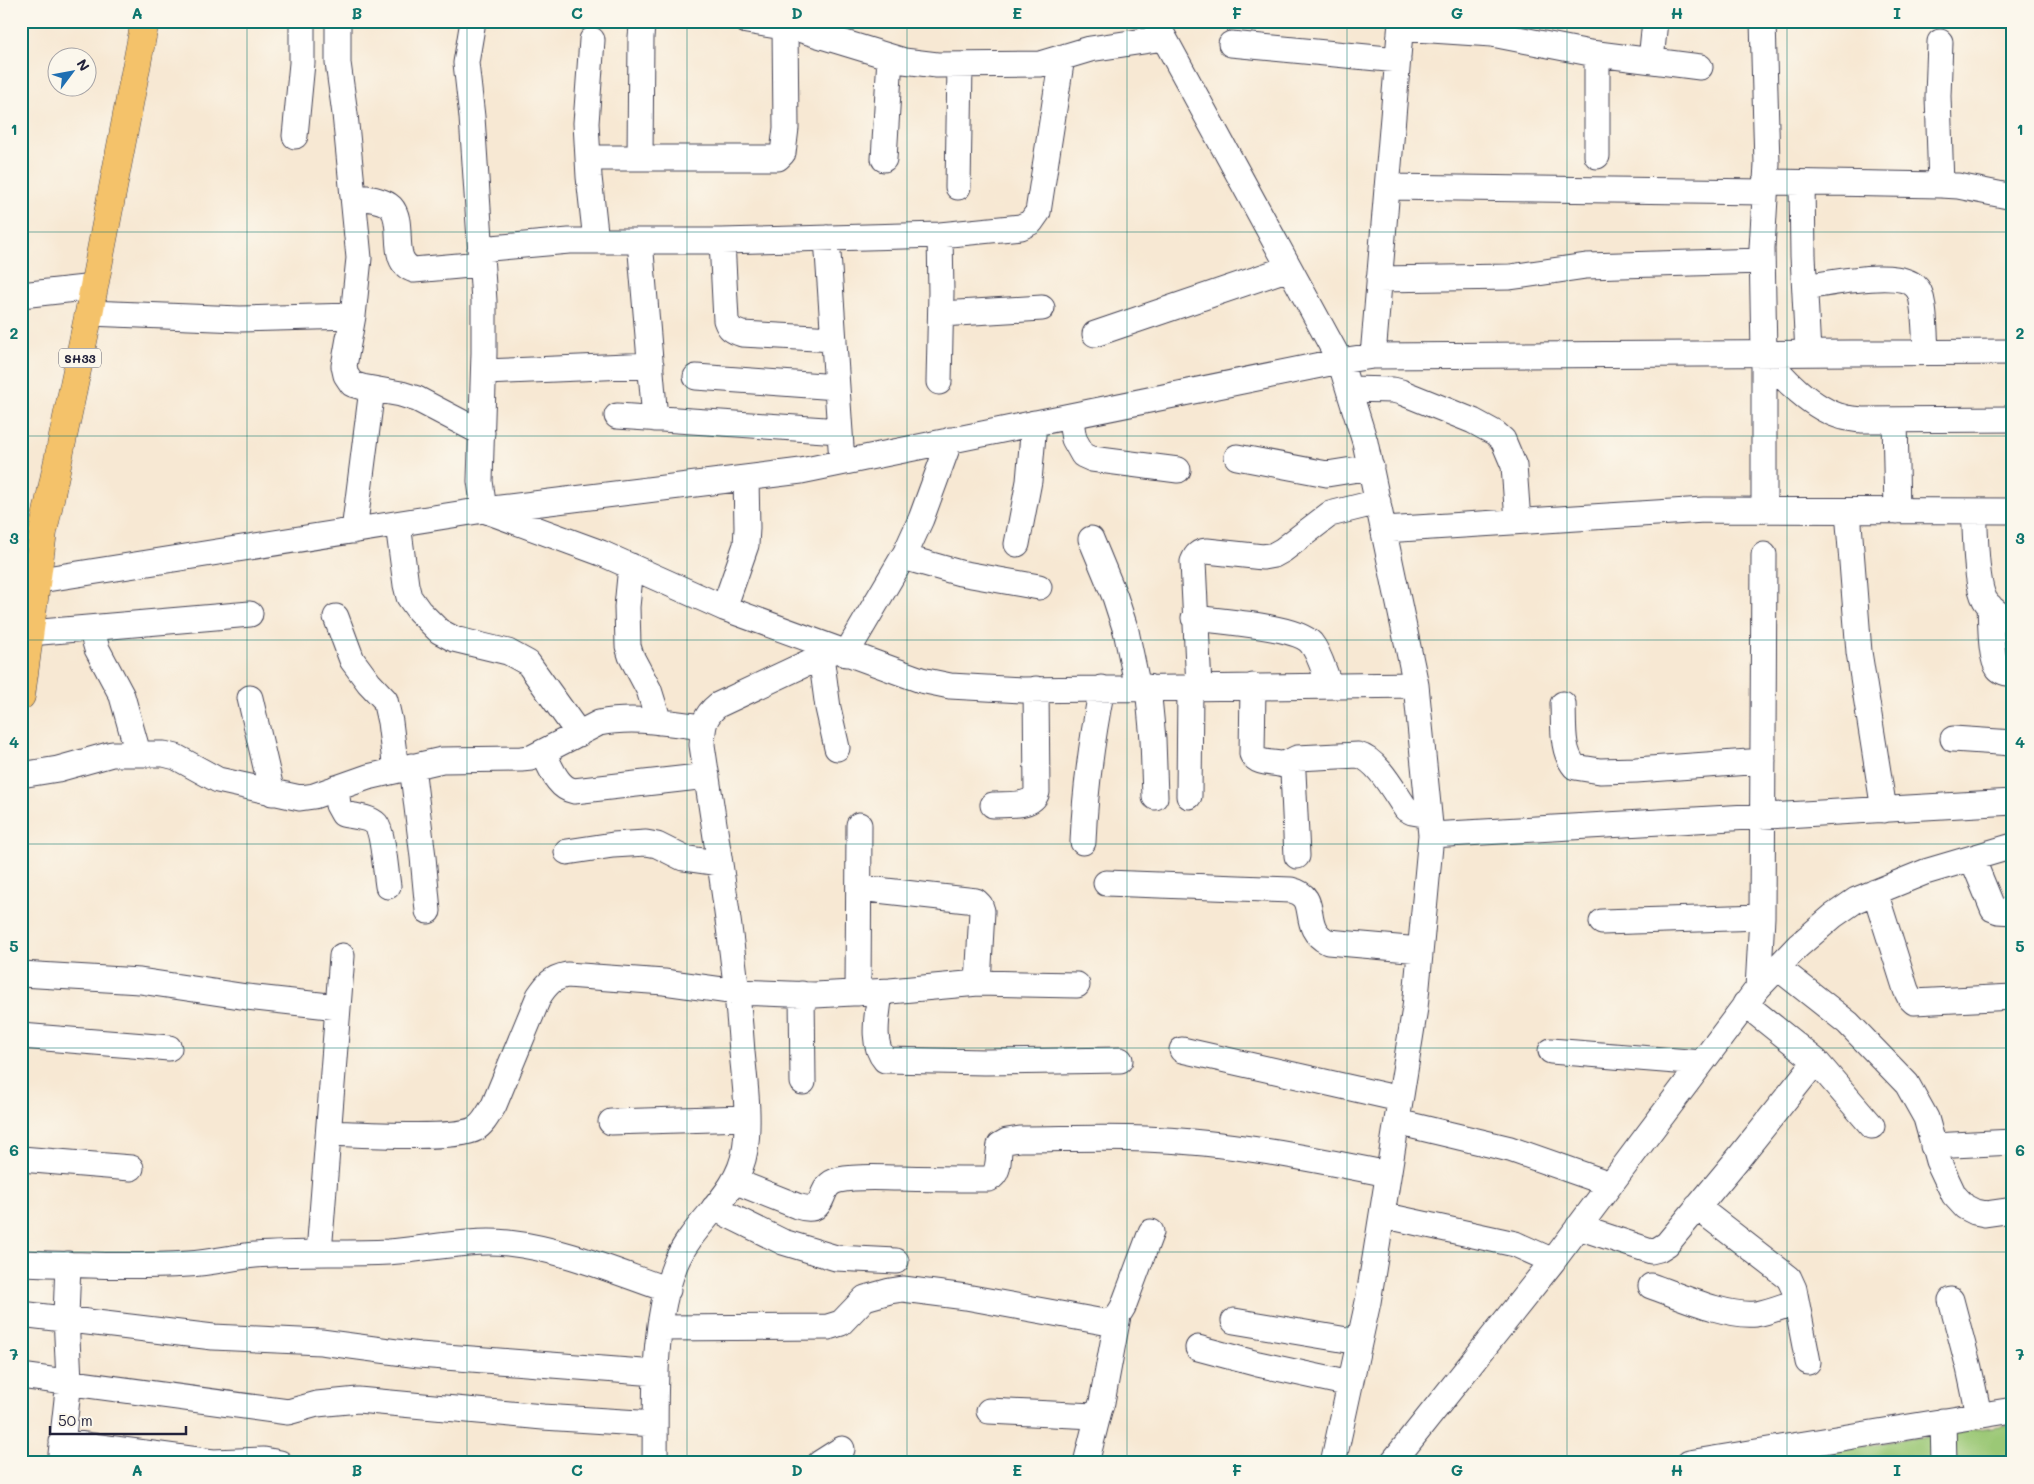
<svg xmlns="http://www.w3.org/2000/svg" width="2034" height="1484" font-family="Mali,sans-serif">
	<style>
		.green { fill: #9bc876; stroke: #5e7558 }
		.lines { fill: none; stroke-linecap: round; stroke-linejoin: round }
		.minor-casing { stroke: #424052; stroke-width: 27 }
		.major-casing { stroke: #424052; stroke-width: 29 }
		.minor { stroke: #fff; stroke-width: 25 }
		.major { stroke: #f4c26a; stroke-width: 28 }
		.grid { fill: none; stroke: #0f766e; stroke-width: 1; stroke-opacity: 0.55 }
		.labels { text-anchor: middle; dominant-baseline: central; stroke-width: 5; stroke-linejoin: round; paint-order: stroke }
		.shield { fill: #fbf7ec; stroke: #636270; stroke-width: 1 }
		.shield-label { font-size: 12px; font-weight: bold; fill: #22223b }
		.neatline { fill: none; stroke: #0f766e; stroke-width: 2 }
		.grid-label { font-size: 16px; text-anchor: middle; font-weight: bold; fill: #0f766e }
	</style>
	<rect width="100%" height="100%" fill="#fbf7ec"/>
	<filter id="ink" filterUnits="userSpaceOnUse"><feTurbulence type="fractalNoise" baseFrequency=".02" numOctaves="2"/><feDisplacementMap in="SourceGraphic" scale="10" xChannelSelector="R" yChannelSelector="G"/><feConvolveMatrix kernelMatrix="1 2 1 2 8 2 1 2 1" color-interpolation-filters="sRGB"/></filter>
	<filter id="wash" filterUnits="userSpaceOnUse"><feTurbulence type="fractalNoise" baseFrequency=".0096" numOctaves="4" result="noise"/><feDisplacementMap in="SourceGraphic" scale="20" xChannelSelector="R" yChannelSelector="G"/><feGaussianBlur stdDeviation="1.12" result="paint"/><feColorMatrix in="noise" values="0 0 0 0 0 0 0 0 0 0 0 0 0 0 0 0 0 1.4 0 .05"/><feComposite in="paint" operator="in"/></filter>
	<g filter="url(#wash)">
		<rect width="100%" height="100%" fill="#f7e8d3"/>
		<path class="green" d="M2013,1424V1463H1739Z"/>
	</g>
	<g filter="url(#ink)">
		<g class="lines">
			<defs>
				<path id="minor" d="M338,21V63L345,114L359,258L353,316L344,366L346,375L352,384L362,387L401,394L417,399L482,433
					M473,21L466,63L472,117L484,301V353L480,481L484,510L601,553L724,608L921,680L950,686L1022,690L1416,685
					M747,21L802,30L904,61L937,65L1040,64L1090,49L1164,38
					M1155,21L1340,361L1365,442L1416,685L1431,835L1415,1008L1368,1302L1333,1463
					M1763,21L1767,164L1762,248L1764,353V510
					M1401,28L1492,34L1590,53L1700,67
					M592,40L586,123L589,177L596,241
					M1940,42L1938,96L1941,185
					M1231,44L1398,60
					M1651,60L1655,21
					M295,136L302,63V21
					M1597,156V54
					M588,158H778L783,153L786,128L785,27
					M640,158L641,37L642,26L646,21
					M884,159L890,57
					M1765,182L1941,185L1958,186L2013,197
					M1802,183L1803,256L1808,353
					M958,187L960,65
					M1387,187L1764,192
					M353,196C364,198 383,199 391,207C406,223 388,262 414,270L481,264
					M827,238L842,462
					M640,241L655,419
					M722,241L726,320C729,329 733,331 742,334L834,339
					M480,249L569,241H722L940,235L1021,227L1031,222L1038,212L1062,57
					M1379,279L1510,277L1586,266L1762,261
					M1805,287C1829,284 1906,266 1919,291C1925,303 1925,338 1926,352
					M21,295L94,287
					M89,313L240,319L353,316
					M941,314L1042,308
					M1095,334L1289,268
					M1764,353C1780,377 1814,410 1843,417C1849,419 1856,419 1862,420L2013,419
					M1373,356L1401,21
					M484,372L651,365
					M696,377L837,387
					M939,382L941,292L940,235
					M1349,389L1393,390L1401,392L1473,421L1495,433L1503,440L1514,466L1518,521
					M617,416L840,431
					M1070,416L1074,439L1083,455L1092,459L1178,470
					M1895,420L1897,511
					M1237,457L1327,474L1371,467
					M1848,511L1859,652L1884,810
					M1974,511C1976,533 1975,583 1985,600C1991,610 2003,617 2013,622
					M398,524L406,585L409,597L419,611L439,631L454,639L508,652L528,663L579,734
					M1384,530L1704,510L2013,511
					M354,531L372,389
					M1091,539L1115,597L1126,631L1138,688
					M1017,544L1029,481L1034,423
					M903,557L960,573L1039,587
					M631,566L627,607L628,646L631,656L649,690L659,722
					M21,583L484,510L801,471L1340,361L1373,356L2013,352
					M1990,606C1991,621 1990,658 1998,668C2002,673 2008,673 2013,674
					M724,608L746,545L747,528L746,478
					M336,617L352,660L369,683L385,700L390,722L396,770
					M1194,618C1218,621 1296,626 1311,643C1320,654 1324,672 1330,686
					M91,628L97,649L122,696L138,753
					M30,633L250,614
					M846,654L906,552L921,519L950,440
					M821,656L828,708L837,748
					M1253,686L1252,754C1261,769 1283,757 1293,772L1297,856
					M1148,687L1153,739L1155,797
					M1199,687L1193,562C1196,554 1199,552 1207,551L1263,557L1274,555L1283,550L1330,514L1378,502
					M250,698L272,793
					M1563,704C1564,725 1561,751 1575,767L1600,771L1636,770L1763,761
					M1953,739L2013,743
					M543,753C551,767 557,788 574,791L707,776
					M1283,765L1297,758L1358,755C1378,760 1394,792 1406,809L1412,812L1429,815
					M412,766L423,857L428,911
					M21,775L58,769L112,754H164L176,757L218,780L300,798L314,796L368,777L442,760L521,759L531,758L599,723C634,716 668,723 703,727
					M336,788L338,805L343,814C352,816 370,817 376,824C383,832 386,874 388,886
					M1189,796L1190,687
					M993,805C1007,804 1032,808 1037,792L1036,689
					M1431,835L2013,802
					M1083,842C1085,790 1092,739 1102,688
					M567,852L613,845L646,843L657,845L683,858L718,863
					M1972,858L1993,909L1998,911L2013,912
					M1106,883L1291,890C1322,897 1298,927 1328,942L1420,950
					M859,888L976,901L980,905L982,911L978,983
					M1875,892L1906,990L1910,998L1914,1002L2013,997
					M1602,922L1762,917
					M1777,967L1848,1023L1907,1084L1926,1118L1938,1161L1954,1195L1965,1207L1975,1212L1985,1214L2013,1210
					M21,974L140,981L247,997L338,1007
					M1758,988L1762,917L1764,555
					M880,992C878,1013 870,1043 885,1060L985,1062L1120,1060
					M858,993L859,825
					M802,994L803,1082
					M1745,1004L1816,1061L1872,1126
					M21,1036L169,1048
					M1182,1050L1400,1099
					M1551,1051L1701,1063
					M611,1122L747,1118
					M1397,1122L1510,1149L1610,1184
					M329,1133C356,1134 456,1140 475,1129C483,1125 489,1113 494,1105L539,996C547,984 552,978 567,975L664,982L737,992L815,995L890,991L978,983L1077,985
					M1933,1146L2013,1142
					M21,1159L131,1168
					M734,1181L797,1206C831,1217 814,1185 839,1180C858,1176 880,1178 900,1178C930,1179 959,1179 989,1179C1001,1173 997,1157 1000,1145L1007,1141L1020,1139C1062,1139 1105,1137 1146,1139C1228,1142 1309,1158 1388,1174
					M1697,1207L1789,1278L1794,1289L1808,1362
					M714,1208L783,1242L836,1258L896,1261
					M1382,1215L1515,1244L1553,1261
					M1578,1227L1651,1251L1659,1249L1667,1244L1741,1155L1816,1061
					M319,1253L342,956
					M21,1263C77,1265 132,1267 188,1264C211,1263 233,1257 255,1255C299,1252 344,1254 388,1252C427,1249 469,1239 508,1243C563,1249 616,1272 668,1290
					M1651,1286C1680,1296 1726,1317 1756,1314C1769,1312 1783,1306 1796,1302
					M1951,1300L1969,1368L1979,1415
					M21,1314L213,1337L321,1342L419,1355L656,1373
					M1234,1321L1359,1342
					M660,1328L828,1327L841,1323L865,1298L890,1291L903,1289L966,1297L1104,1322C1114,1321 1118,1316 1123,1307L1151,1232
					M1198,1348L1258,1364L1350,1384
					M21,1376L288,1412L317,1404L358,1400L543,1417L655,1424
					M989,1411L1094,1416L1099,1411L1102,1402L1118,1316
					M1943,1421L1944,1463
					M62,1442L213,1462L264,1460L280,1463
					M60,1463L69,1381L66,1316L68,1264
					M655,1463C656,1397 651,1327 675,1265C692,1222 738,1197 745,1150C750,1118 745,1084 742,1052C735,950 717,846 702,745C703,726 703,717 718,705L835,650
					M820,1463L842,1449
					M1086,1463L1099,1411
					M1392,1463L1553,1261L1758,988L1798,946L1833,916L1856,900L1925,872L2013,846
					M1689,1463L2013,1410"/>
				<path id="major" d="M21,696L43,532L89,313L145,21"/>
			</defs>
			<use href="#minor" class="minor-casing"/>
			<use href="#major" class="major-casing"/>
			<use href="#minor" class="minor"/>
			<use href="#major" class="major"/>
		</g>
	</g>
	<path class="grid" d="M247,21V1463M467,21V1463M687,21V1463M907,21V1463M1127,21V1463M1347,21V1463M1567,21V1463M1787,21V1463M21,232H2013M21,436H2013M21,640H2013M21,844H2013M21,1048H2013M21,1252H2013"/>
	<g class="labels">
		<rect class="shield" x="59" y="348.5" width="42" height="19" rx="4"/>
		<g class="shield-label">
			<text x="80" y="358">SH33</text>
		</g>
	</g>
	<rect width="2034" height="1484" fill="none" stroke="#fbf7ec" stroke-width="55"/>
	<g transform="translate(72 72) rotate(58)"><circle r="24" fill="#fbf7ec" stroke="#a4a2a5"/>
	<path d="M0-4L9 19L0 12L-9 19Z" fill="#1f6fb2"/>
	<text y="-8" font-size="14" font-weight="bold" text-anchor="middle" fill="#22223b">N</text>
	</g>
	<path d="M50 1426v8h136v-8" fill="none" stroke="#22223b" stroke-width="2.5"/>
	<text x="58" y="1426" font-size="15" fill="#22223b" stroke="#fbf7ec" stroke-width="4" paint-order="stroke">50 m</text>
	<rect x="28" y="28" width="1978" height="1428" class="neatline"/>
	<g class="grid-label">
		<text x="137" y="19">A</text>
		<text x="357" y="19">B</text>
		<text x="577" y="19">C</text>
		<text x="797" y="19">D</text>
		<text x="1017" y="19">E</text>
		<text x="1237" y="19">F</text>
		<text x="1457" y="19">G</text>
		<text x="1677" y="19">H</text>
		<text x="1897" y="19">I</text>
		<text x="14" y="135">1</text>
		<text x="2020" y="135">1</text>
		<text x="14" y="339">2</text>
		<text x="2020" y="339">2</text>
		<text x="14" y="544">3</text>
		<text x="2020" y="544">3</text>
		<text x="14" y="748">4</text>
		<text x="2020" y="748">4</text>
		<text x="14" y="952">5</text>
		<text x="2020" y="952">5</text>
		<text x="14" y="1156">6</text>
		<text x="2020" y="1156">6</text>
		<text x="14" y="1360">7</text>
		<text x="2020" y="1360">7</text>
		<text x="137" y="1476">A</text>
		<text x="357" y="1476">B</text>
		<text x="577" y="1476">C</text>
		<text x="797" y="1476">D</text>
		<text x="1017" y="1476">E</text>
		<text x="1237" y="1476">F</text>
		<text x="1457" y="1476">G</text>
		<text x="1677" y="1476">H</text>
		<text x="1897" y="1476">I</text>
	</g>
</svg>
